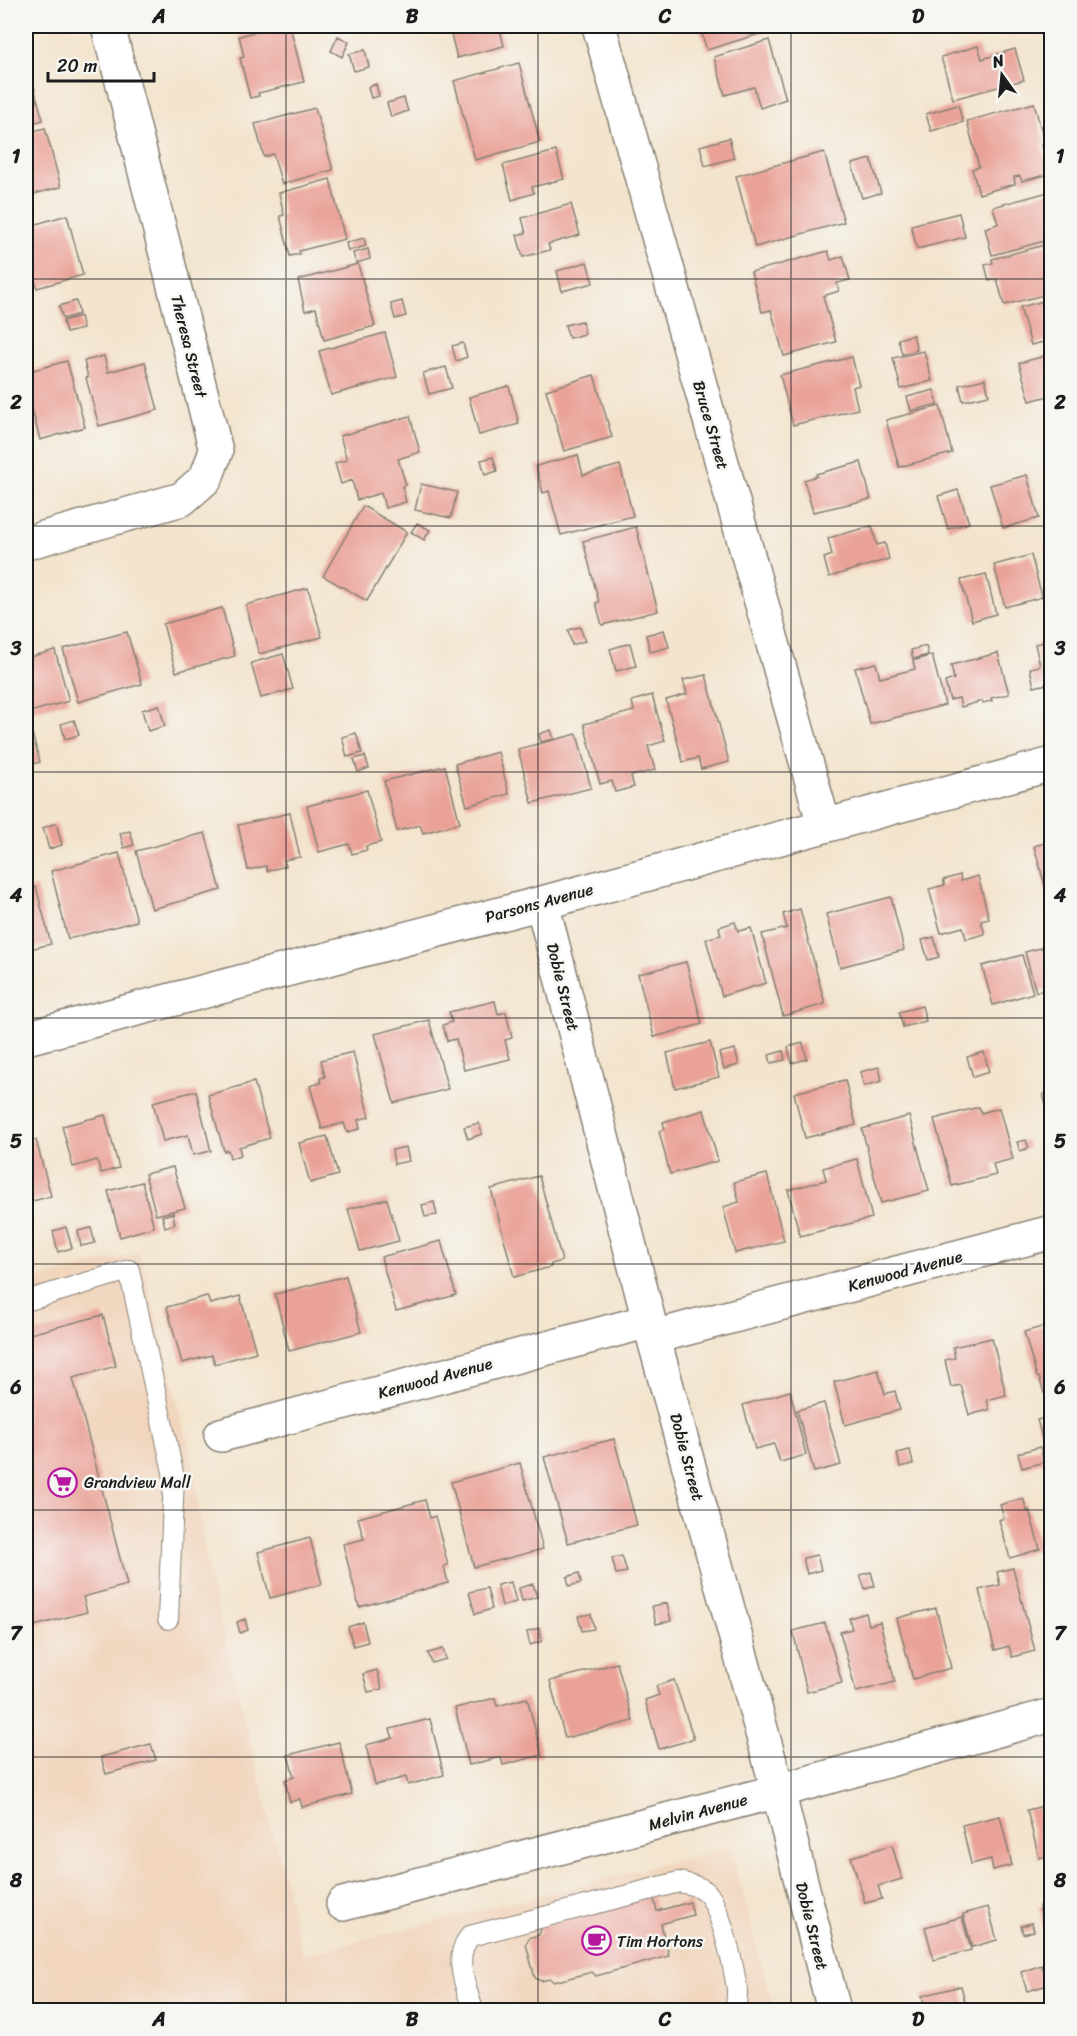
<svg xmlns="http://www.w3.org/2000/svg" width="1077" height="2036" font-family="Sriracha,sans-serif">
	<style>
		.built { fill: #f1d5bd }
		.building { fill: #eaa298 }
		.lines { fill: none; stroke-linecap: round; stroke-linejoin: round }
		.service-casing { stroke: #888074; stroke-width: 22 }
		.minor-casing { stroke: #888074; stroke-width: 36 }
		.service { stroke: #fff; stroke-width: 20 }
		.minor { stroke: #fff; stroke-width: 33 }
		.grid { fill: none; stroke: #1c1c1c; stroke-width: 1.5; stroke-opacity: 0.55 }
		.labels { text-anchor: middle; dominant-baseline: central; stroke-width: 5; stroke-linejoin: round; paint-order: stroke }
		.street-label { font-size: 16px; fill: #1c1c1c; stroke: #f6f6f2 }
		.poi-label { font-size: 16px; fill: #1c1c1c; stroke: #f6f6f2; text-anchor: start }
		.neatline { fill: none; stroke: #1c1c1c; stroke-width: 2 }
		.grid-label { font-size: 20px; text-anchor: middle; font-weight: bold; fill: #1c1c1c }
	</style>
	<rect width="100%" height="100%" fill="#f6f6f2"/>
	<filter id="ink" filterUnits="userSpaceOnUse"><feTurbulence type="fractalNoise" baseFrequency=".0167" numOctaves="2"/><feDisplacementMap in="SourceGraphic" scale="12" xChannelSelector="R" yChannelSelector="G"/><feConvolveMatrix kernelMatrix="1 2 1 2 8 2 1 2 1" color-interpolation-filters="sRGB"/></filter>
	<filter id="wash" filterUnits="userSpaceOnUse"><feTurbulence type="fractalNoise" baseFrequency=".008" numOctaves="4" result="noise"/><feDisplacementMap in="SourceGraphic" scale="24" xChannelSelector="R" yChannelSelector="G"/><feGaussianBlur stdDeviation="1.35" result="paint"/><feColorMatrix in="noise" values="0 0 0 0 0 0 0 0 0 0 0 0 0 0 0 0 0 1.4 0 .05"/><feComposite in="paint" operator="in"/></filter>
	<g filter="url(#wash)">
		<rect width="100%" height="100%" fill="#f3e4cd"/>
		<path class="built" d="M139,1252L192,1458L207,1567L303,1955L730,1847L774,2010H95L26,2000V1282Z"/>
		<g id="blocks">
			<path class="building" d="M278,26H290L304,82L258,93L259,96L250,98L240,58L244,57L239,36Z
				M296,26H313L298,31Z
				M449,26H499L504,46L457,58Z
				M699,26H776L771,27L772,30L707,50Z
				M338,36L349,42L342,57L331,51Z
				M769,40L786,99L760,108L754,87L725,95L714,57Z
				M978,46L982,59L1015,49L1024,80L953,99L941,57Z
				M365,50L369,67L354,71L349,54Z
				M26,59L43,120L26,125Z
				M519,63L540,142L475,160L454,81Z
				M376,84L379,96L371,98L368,87Z
				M404,98L408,111L391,117L387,103Z
				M1034,103L1045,144L1042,145L1049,169L1045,170L1046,175L1022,181L1020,176L1014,177L1015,184L979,194L972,169L979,167L967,121Z
				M958,105L963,122L931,131L926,114Z
				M315,108L333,170L282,184L273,154L264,157L255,124Z
				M45,128L61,187L26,196V133Z
				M729,138L734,158L705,166L700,146Z
				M556,151L564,179L532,187L534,193L512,200L503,165Z
				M824,152L844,222L755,247L736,176Z
				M871,159L881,193L862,198L852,164Z
				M330,179L345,239L299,251L300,254L290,256L280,216L284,215L279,193Z
				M1052,191V239L992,255L985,228L998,224L993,207Z
				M571,204L580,235L548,244L550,250L523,257L517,235L526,233L522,218Z
				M959,213L965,237L917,249L911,225Z
				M67,215L83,275L37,288L26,247V227Z
				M364,238L366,246L348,251L346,243Z
				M1052,243V293L1004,305L997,279L989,281L985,265L993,263L992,259Z
				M368,249L370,259L356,263L353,253Z
				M828,251L831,260L843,256L850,280L837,283L839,291L823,296L836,342L784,356L771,310L762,312L751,272Z
				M587,262L593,283L562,291L557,271Z
				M358,264L375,326L324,340L316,308L305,311L298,280Z
				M1052,299V340L1031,345L1020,307Z
				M76,301L79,314L63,319L59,306Z
				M402,301L406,316L395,319L391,304Z
				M80,316L83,329L66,333L63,321Z
				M582,321L585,334L569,338L565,325Z
				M385,333L397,377L331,395L319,351Z
				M913,335L917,350L902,354L898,339Z
				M463,343L467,357L456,361L452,346Z
				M924,351L932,381L901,389L893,358Z
				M1052,354V395L1030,401L1019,363Z
				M104,356L108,372L145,362L158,410L99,426L86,378L88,377L84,361Z
				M852,357L859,385L853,387L858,409L793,425L780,375Z
				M67,361L85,427L40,440L26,386V372Z
				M446,367L452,388L429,394L423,373Z
				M594,375L612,437L564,451L546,390Z
				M985,379L989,395L963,401L959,385Z
				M509,386L519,424L479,435L469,397Z
				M934,390L938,404L911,411L907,397Z
				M940,406L952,453L899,467L886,420Z
				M410,416L420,452L398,459L406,485L402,486L406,502L385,508L381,493L357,500L352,480L341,484L335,463L347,460L340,436Z
				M578,455L583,475L620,465L633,516L561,535L549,491L543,493L536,466Z
				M493,457L497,471L485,475L481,460Z
				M861,462L871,499L813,512L804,480L817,476L816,474Z
				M1027,475L1039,518L1003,528L990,485Z
				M421,484L457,492L451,518L415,510Z
				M958,490L969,523L948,529L938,496Z
				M363,506L407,532L367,601L323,576Z
				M417,523L430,530L424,540L411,532Z
				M872,526L877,545L885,543L889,559L829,577L824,558L832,555L828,538Z
				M636,527L658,611L602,625L596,603L599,602L583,541Z
				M1052,548V564L1051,565L1046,549Z
				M1031,555L1042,597L1005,607L994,565Z
				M986,574L996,614L972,621L961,580Z
				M308,588L322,637L259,654L246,605Z
				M222,608L235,656L176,672L163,624Z
				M580,627L585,641L572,645L568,630Z
				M664,630L669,647L650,652L646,635Z
				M127,632L142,684L78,702L63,649Z
				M1052,640V683L1034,687L1030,668L1040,666L1035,644Z
				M630,643L636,666L616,671L610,649Z
				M926,646L928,655L913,659L911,650Z
				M55,650L69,701L26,713V658Z
				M998,653L1009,694L991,698L992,701L983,703L982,701L961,707L959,698L950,700L945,682L954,679L951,665Z
				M283,654L293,689L261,698L251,663Z
				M932,655L945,705L870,724L855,668L876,663L880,678L915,669L913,661Z
				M706,675L729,762L701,769L698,758L683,762L666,700L687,694L683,680Z
				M652,695L665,741L648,746L655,770L631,776L634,787L615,792L612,781L600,784L584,724L634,711L632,701Z
				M159,705L165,726L148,731L142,710Z
				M74,720L79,735L65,739L61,724Z
				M29,723L40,762L26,766V724Z
				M551,730L554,739L541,742L539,734Z
				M356,733L362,753L347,757L342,737Z
				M577,734L591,788L532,803L518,749Z
				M498,752L509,794L467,806L455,764Z
				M365,756L369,768L358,772L354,759Z
				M445,766L460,823L423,833L420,825L397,831L384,781Z
				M367,790L381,842L366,846L367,850L352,854L349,844L319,852L307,806Z
				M290,813L300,857L284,860L286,866L267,871L266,866L248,870L238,825Z
				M56,823L62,845L49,849L43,828Z
				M130,831L134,845L124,848L120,833Z
				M205,833L221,890L152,909L136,851Z
				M1052,841V908H1051L1034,846Z
				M119,853L137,921L68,939L51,871Z
				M960,875L961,881L978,876L989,919L981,921L985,934L966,939L963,927L941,933L929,889L945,885L943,880Z
				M36,887L51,944L26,950V890Z
				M891,897L904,950L840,967L826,914Z
				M800,909L825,1004L783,1016L762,934L787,928L783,914Z
				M735,922L738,931L751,928L766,983L722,996L706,939L721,935L719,927Z
				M934,937L939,957L928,960L922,940Z
				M1052,945V987L1036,992L1025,952Z
				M1022,955L1033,993L993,1005L982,966Z
				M686,962L702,1024L654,1037L638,974Z
				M495,1001L498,1014L506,1012L512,1038L505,1040L510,1059L464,1070L456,1039L447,1041L443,1025L452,1022L449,1012Z
				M922,1006L926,1021L903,1027L899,1012Z
				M429,1020L448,1089L394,1103L375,1034Z
				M710,1042L719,1077L675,1088L667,1053Z
				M803,1043L807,1059L792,1063L788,1047Z
				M735,1049L739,1065L724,1069L719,1053Z
				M783,1051L785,1060L771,1063L769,1055Z
				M353,1052L369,1117L358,1120L360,1129L347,1132L344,1123L322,1129L310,1086L321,1083L320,1078L325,1077L321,1060Z
				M984,1052L989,1072L973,1077L967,1057Z
				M879,1067L882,1081L864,1086L860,1072Z
				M845,1080L856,1125L805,1138L794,1093Z
				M254,1082L270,1138L239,1147L241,1155L230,1158L228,1150L224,1151L208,1095Z
				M196,1091L211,1151L193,1155L188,1135L163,1141L153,1102Z
				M1052,1092V1123H1051L1043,1094Z
				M979,1107L981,1113L999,1108L1013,1159L993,1164L996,1175L952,1186L934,1119Z
				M704,1110L718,1161L670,1174L659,1131L665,1129L663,1122Z
				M105,1115L119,1168L101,1173L97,1160L73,1167L62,1126Z
				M909,1116L929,1191L881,1203L862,1129Z
				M479,1123L482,1134L468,1139L464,1127Z
				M327,1136L338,1175L310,1183L299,1143Z
				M36,1140L51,1196L26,1203V1143Z
				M1026,1140L1029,1148L1020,1151L1017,1142Z
				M406,1147L409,1161L394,1164L392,1150Z
				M857,1159L872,1218L800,1236L788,1190L826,1180L823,1168Z
				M173,1167L185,1208L156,1215L145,1174Z
				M767,1174L784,1241L735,1253L723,1207L739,1202L734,1182Z
				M539,1176L562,1261L551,1264V1267L514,1277L491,1189Z
				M142,1182L154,1227L120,1237L108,1191Z
				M387,1199L399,1241L360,1251L348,1209Z
				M434,1202L437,1215L425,1217L422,1205Z
				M173,1213L175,1224L165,1227L162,1216Z
				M66,1227L72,1248L58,1252L53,1231Z
				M91,1228L95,1243L81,1246L78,1231Z
				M441,1241L456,1295L396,1311L381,1257Z
				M346,1276L361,1332L289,1351L275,1294Z
				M207,1296L210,1304L240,1296L256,1352L215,1364L212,1355L182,1363L167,1307Z
				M103,1315L116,1366L73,1378L127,1585L83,1597L87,1612L26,1628V1335Z
				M1052,1324V1390L1044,1393L1039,1377H1037L1024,1332Z
				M992,1338L1006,1395L987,1400L989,1410L969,1415L961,1385L951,1387L945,1360L955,1358L953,1347Z
				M878,1370L885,1394L895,1391L900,1410L845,1425L834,1382Z
				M790,1391L806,1455L780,1462L774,1444L755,1449L743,1405Z
				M824,1403L841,1465L814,1472L797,1410Z
				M1052,1416V1454L1047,1455L1037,1420Z
				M614,1439L637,1525L568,1543L544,1457Z
				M1040,1447L1044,1462L1022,1468L1018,1453Z
				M910,1450L913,1464L900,1467L897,1453Z
				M520,1463L543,1549L474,1567L451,1482Z
				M1023,1498L1027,1511L1029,1510L1040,1549L1010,1558L999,1520L1004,1518L1000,1505Z
				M425,1500L430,1518L435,1516L448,1565L444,1566L448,1583L359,1607L343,1544L364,1539L358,1518Z
				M310,1538L322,1584L270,1598L258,1552Z
				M817,1555L821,1570L807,1574L803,1558Z
				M622,1556L627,1572L616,1574L612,1558Z
				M1013,1568L1035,1651L1012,1657L1009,1646L995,1650L979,1590L1000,1585L997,1572Z
				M871,1572L875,1586L865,1589L860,1575Z
				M579,1573L581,1583L569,1586L567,1577Z
				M511,1582L516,1602L502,1606L497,1585Z
				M533,1584L537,1597L522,1601L519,1588Z
				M487,1588L492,1609L475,1614L469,1592Z
				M667,1603L671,1621L656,1624L652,1606Z
				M936,1608L951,1668L913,1679L897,1618Z
				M866,1613L869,1625L880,1622L895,1682L856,1692L840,1632L852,1629L849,1618Z
				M591,1614L594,1629L582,1631L578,1616Z
				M245,1619L248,1630L240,1633L237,1622Z
				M363,1622L368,1642L353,1646L348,1627Z
				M825,1623L842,1683L807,1692L793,1631Z
				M539,1628L542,1641L530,1645L527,1632Z
				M443,1649L446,1659L432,1663L428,1653Z
				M617,1663L633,1721L565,1738L550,1681Z
				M377,1670L382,1689L368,1692L363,1674Z
				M674,1680L694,1739L659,1749L645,1700L659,1695L656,1686Z
				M495,1698L497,1706L527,1698L542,1755L503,1765L501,1757L469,1765L455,1708Z
				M430,1719L444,1775L408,1785L406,1777L375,1785L366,1745L393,1738L390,1729Z
				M339,1742L352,1794L302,1807L300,1799L290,1802L285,1780L294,1777L288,1755Z
				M151,1744L156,1760L106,1774L101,1757Z
				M1052,1804V1855L1039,1858L1027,1810Z
				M1000,1816L1012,1865L993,1870L991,1859L971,1864L962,1825Z
				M892,1845L902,1879L878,1886L882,1899L865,1903L851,1857Z
				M653,1896L657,1911L690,1902L693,1915L661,1924L669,1956L596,1976L592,1972L554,1982L550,1979L541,1981L535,1978L526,1944L529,1938L539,1935L542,1926Z
				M1052,1903V1925L1044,1927L1039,1906Z
				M988,1907L997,1940L972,1947L963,1914Z
				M962,1917L971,1950L934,1960L925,1927Z
				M1032,1923L1034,1931L1023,1934L1021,1926Z
				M1042,1965L1048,1985L1027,1991L1021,1972Z
				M961,1986L967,2010H926L922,1996Z"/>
		</g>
	</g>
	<g filter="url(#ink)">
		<use href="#blocks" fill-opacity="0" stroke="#888074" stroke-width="1.5"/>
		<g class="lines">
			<defs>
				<path id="service" d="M26,1301L129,1270L174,1477L168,1619
					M473,2010C466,1986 452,1958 470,1936L679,1882C687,1884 698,1885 705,1891C719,1901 733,1964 736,1983C738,1992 737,2001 735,2010"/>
				<path id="minor" d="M599,26L824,825
					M26,543L182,499L206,478L216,451L108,26
					M542,903L649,1321L778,1791L834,2010
					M26,1038L542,903L1052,764
					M654,1337L1052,1232
					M221,1435L649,1321
					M343,1904L778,1791L1052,1715"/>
			</defs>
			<use href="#service" class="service-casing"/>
			<use href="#minor" class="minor-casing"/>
			<use href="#service" class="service"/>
			<use href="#minor" class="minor"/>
		</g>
	</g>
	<path class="grid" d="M286,26V2010M538,26V2010M791,26V2010M26,279H1052M26,526H1052M26,772H1052M26,1018H1052M26,1264H1052M26,1510H1052M26,1757H1052"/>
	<defs>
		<symbol id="supermarket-ring" viewBox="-11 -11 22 22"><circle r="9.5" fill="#f6f6f2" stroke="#b5179e" stroke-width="1.5"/><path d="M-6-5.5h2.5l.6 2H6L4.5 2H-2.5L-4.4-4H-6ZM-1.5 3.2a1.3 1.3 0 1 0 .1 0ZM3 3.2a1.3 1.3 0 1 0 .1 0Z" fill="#b5179e"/></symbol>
		<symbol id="cafe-ring" viewBox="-11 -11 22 22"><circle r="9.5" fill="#f6f6f2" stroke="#b5179e" stroke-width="1.5"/><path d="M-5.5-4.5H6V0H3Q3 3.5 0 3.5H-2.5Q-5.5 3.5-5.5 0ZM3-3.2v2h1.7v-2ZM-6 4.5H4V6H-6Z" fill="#b5179e"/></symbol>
	</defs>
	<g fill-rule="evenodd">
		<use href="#supermarket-ring" x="46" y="1466" width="33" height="33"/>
		<use href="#cafe-ring" x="580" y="1924" width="33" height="33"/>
	</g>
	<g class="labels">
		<g class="street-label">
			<text transform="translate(189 346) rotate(76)">Theresa Street</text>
			<text transform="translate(711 425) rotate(74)">Bruce Street</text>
			<text transform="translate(539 903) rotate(-15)">Parsons Avenue</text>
			<text transform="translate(563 987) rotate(76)">Dobie Street</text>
			<text transform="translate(905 1271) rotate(-15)">Kenwood Avenue</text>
			<text transform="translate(435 1378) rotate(-15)">Kenwood Avenue</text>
			<text transform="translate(687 1457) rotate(75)">Dobie Street</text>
			<text transform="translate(698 1812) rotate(-15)">Melvin Avenue</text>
			<text transform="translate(812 1926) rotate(76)">Dobie Street</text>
		</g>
		<g class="poi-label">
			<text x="84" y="1482">Grandview Mall</text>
			<text x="617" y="1941">Tim Hortons</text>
		</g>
	</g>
	<rect width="1077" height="2036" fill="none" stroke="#f6f6f2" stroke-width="66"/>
	<g transform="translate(1002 75) rotate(345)" stroke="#f6f6f2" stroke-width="4.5" paint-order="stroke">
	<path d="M0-4.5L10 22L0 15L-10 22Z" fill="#1c1c1c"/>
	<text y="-9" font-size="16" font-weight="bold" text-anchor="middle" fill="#1c1c1c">N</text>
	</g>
	<path d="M48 72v9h106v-9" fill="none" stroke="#1c1c1c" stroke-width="3"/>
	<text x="57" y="72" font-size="18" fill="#1c1c1c" stroke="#f6f6f2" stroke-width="4.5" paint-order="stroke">20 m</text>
	<rect x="33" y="33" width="1011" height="1970" class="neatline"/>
	<g class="grid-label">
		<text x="159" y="23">A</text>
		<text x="412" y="23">B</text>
		<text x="665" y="23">C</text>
		<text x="918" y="23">D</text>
		<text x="16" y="163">1</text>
		<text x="1060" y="163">1</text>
		<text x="16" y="409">2</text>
		<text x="1060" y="409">2</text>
		<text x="16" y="655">3</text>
		<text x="1060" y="655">3</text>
		<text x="16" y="902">4</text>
		<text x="1060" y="902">4</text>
		<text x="16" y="1148">5</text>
		<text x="1060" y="1148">5</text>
		<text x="16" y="1394">6</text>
		<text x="1060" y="1394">6</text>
		<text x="16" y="1640">7</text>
		<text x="1060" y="1640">7</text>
		<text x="16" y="1887">8</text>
		<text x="1060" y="1887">8</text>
		<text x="159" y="2026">A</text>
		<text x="412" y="2026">B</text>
		<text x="665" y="2026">C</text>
		<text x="918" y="2026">D</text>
	</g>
</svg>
